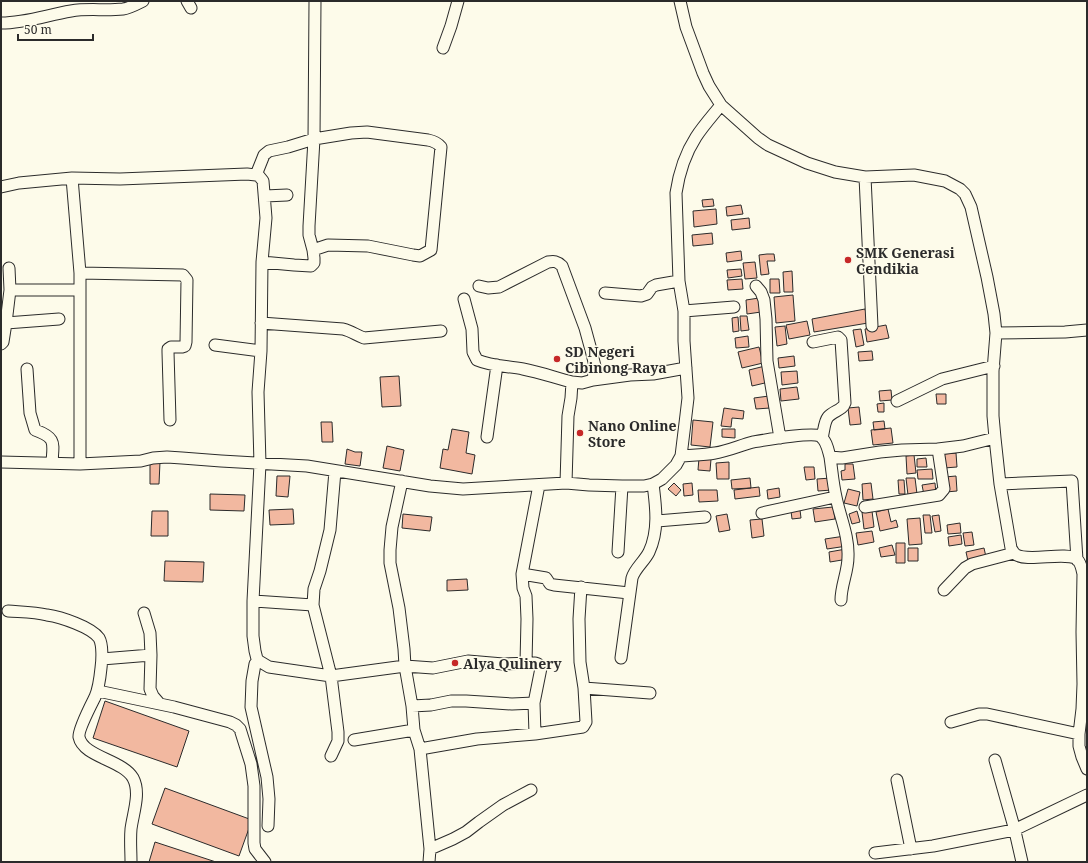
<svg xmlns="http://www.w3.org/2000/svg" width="1088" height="863" font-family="'Noto Serif',serif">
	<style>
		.building { fill: #f2b8a0; stroke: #2b2b2b }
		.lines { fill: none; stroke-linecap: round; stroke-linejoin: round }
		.minor-casing { stroke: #2b2b2b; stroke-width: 13 }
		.minor { stroke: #fdfbea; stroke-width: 11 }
		.poi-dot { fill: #c62828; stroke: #fdfbea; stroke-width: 1.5 }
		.labels { text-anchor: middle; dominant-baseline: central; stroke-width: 3; stroke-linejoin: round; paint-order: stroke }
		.poi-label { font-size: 14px; font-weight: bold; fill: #2b2b2b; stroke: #fdfbea; text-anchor: start }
	</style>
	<rect width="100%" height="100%" fill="#fdfbea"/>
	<path class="building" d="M713,199L714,206L703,207L702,200Z
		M741,205L743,214L727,216L726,207Z
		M716,209L717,224L694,227L693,211Z
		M749,218L750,228L732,230L731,220Z
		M712,233L713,244L693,246L692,235Z
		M741,251L742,260L727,262L726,253Z
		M767,254H774L775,261H767L769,274L761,275L759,255Z
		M755,262L757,278L745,279L743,263Z
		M741,269L742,276L728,278L727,270Z
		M792,271L793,292H784L783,272Z
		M742,279L743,289L728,290L727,280Z
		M770,279H779L780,293H770Z
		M793,295L795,321L776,323L774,297Z
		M759,298L761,312L747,314L746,300Z
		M865,309L868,323L814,332L812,319Z
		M740,316H747L749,330L741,331Z
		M738,317L739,331L733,332L732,318Z
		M807,321L810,335L789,339L786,325Z
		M886,325L889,338L867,342L865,329Z
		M785,326L787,344L777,346L775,327Z
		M861,329L864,345L856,347L853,330Z
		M748,336L749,347L736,348L735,338Z
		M759,347L763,363L742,368L738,352Z
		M872,351L873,360L859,361L858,352Z
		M794,356L795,366L779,368L778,358Z
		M765,366L769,382L752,386L749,370Z
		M797,371L798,383L782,385L781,372Z
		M399,376L401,406L382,407L380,377Z
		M797,387L799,399L781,401L780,389Z
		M891,390L892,400L880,401L879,391Z
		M936,394H946V404H937Z
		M769,396L770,408L756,409L754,398Z
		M884,403V412H878L877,404Z
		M859,407L861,424L850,425L848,408Z
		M724,408L744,411L743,419L732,418L731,427L721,426Z
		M693,420L713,422L710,447L691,445Z
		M884,421L885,429L874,430L873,422Z
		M321,422H332L333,442H322Z
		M891,428L893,443L873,445L871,430Z
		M452,429L469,432L466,453L475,455L472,474L440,468L443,449L448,450Z
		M722,429H735V438L722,437Z
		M387,446L404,450L400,471L383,468Z
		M347,449L355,452H362L360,466L345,464Z
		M956,453L957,467L944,468L942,454Z
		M914,455L916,473L907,474L906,456Z
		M699,458L711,459L710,471L698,470Z
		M926,458L927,467H917V459Z
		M150,462H160L159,484H150Z
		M729,462V479H717L716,463Z
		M845,464H853L855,479L842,480L841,471L845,470Z
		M804,467H814L815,479L806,480Z
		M932,469L933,479H918L917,470Z
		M277,476H290L288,497L276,496Z
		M956,476L957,491L946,492L945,477Z
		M750,478L751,488L732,489L731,480Z
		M831,478L832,490L818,491L817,479Z
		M906,478H915L917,494L908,495Z
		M898,480H904L905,494H899Z
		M674,483L681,490L676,496L668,489Z
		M692,483L693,495L684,496L683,484Z
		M871,483L873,499L863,500L862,484Z
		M935,483L936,494L924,495L922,485Z
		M759,487L760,496L735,499L734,490Z
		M779,488L780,497L768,499L767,490Z
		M848,489L860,492L857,506L844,503Z
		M698,490H717L718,501L699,502Z
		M210,494L245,495L244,511L210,510Z
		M833,507L835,519L815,522L813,509Z
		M293,509L294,524L270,525L269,510Z
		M888,509L891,522L896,520L898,527L880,531L876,512Z
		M800,510L801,518L792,519L791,511Z
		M152,511H168V536H151Z
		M857,511L860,522L852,524L849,514Z
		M872,511L874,527L864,529L862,512Z
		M403,514L432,517L430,531L402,528Z
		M727,514L730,530L719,532L716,516Z
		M923,515H930L932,533H925Z
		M939,515L941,531L935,532L932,516Z
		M920,518L922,544L909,545L907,519Z
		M762,519L764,536L752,538L750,520Z
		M960,523L961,533L948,534L947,525Z
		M872,531L874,542L858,545L856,533Z
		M972,532L974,545L965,546L963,533Z
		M961,535L962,544L949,546L948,537Z
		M845,536L847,546L827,549L825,539Z
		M896,543H905V563H896Z
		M892,545L895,555L881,557L879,548Z
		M908,548H918V561H908Z
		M984,548L986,557L968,561L966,552Z
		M846,549L848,559L830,562L829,552Z
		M165,561L204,562L203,582L164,581Z
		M467,579L468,590L447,591V580Z
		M105,701L189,731L177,767L93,738Z
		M165,788L252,820L239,856L152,824Z
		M155,842L216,862H149Z"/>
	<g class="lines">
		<defs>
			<path id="minor" d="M187,1L191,8
				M680,1L686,27L703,73L709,86L721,105L758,138L768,145L807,163L835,172L865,177L914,175L945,181L960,189L965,194L971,207L987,277L994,314L996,333L993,371V416L995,438L1000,484L1011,548C1012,550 1014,553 1015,554C1026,563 1065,551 1077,559C1081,563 1082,569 1083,574L1082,632L1083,684L1082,709L1079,734V746L1082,757L1087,769
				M1,23C26,23 47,15 71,11C88,8 105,11 123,9C130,8 137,4 143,1
				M443,48L451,26L458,1
				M256,175L264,155L269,151L288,147L314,139L351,133L367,132L428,140C433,141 437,142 441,147L431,250L420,256L413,255L368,246L328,245L313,250L314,258V263L311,266L294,265L262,262
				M865,177L872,326
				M72,178L80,273V464
				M1,187L19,183L72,178L120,179L247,174L256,175L259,176L263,181L266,218L262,262L261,351L258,392L260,464L253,601V636L255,651L257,659L259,661L269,667L331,676L405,666L433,668L468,661L503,664L535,663L538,664L541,668L534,703L535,734
				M265,196L287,195
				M313,250L309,235V226L314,139L315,1
				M80,273L183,275L187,280L186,342L185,346L182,347H171L168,349V352L170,420
				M479,286L488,288L499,287L548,262C554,261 557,261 562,266L585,328L591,350L595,366L593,380L582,383L572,382L571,398L568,416L566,483
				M756,286L761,292L764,300L766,319L767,361L780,438
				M10,290H80
				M605,293L641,296L647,294L652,287L656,285L679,281
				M464,299L472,329L473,352L477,360C491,366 507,366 523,369C539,372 556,378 572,382
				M684,311L734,307
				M6,323L59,319
				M261,323L343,329C351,331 356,335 364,338L441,331
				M996,333L1065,332L1087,330
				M813,342L838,337L841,340L845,403C843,410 833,411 828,417C824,422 824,431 822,438
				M1,344L3,342L6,323L10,290L9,268
				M215,345L261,351
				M27,369L30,413L35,430C57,438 53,443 52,463
				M593,380L630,375L653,374L686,368
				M897,401L942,379L994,366
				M487,437L497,365
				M681,456C692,455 704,455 715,453C728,451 741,445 753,442C765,440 811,432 820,436C827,441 828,450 830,457L842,458L880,452L902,450L938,449L963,446L995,438
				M830,457C832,471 833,484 836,497C840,517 849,536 848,557C848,572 841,585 841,600
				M1,462L80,464L141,461L153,458L167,457L182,458L221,461L307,466L430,486L463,489L566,483L589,485L622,486H644L653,484L662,479L676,465L681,456L686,415L688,398L684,341V311L679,281L676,193C679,173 685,154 696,137C703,126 713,115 721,105
				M402,481L392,527L390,550V563L399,608L404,649L405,666L412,706L414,730L420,749L430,849L429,862
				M1000,484L1072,481L1077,560
				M865,507L939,495L944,489L938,449
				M762,513L835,497
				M657,521L705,517
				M618,552L622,486
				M522,574L546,578L550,584L554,585L629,593
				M581,587L579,619L580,662L584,688
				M944,590L965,568L972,564L1014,553
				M253,601L313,605
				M8,611C21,612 35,612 47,615C61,617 91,627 99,638C103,645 102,661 101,668C100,678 99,688 95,697C91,705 78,730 79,737C83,757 123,760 133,778C141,793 133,813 131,829C130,840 131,851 131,862
				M151,655L150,689L153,696L159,703
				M621,658L632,578C635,568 644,562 649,552C659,531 656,507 653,484
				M102,659L151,655L150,633L144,613
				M259,661L255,664L252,681L251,707L267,777L269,799L268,826
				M526,663L527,619L526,596L523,588L522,574L539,485
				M98,691L174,707L230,722L236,725L240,729L251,764L254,786V843L255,849L265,862
				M412,706L431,705L451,701H466L512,704L534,703
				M951,722L979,714H987L1079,734
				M354,740L414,730
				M420,749L477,739L535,734L583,727L586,722L584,688L650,693
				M331,756L338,741V732L331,676L313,605L314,589L320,571L330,530L335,471
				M995,760L1014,827L1022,862
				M897,780L911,849
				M430,849L453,839L466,832L479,822L503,805L531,790
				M875,853L933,846L1014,830L1087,795"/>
		</defs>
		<use href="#minor" class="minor-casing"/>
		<use href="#minor" class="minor"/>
	</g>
	<g class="poi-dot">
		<circle cx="848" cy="260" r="4"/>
		<circle cx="557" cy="359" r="4"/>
		<circle cx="580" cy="433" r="4"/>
		<circle cx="455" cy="663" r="4"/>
	</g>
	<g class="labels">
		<g class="poi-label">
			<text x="856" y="252">SMK Generasi<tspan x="856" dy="16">Cendikia</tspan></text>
			<text x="565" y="351">SD Negeri<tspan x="565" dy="16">Cibinong Raya</tspan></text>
			<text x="588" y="425">Nano Online<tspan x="588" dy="16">Store</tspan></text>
			<text x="463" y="663">Alya Qulinery</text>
		</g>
	</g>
	<rect width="1088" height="863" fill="none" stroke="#2b2b2b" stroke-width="4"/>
	<path d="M18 34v6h75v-6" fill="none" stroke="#2b2b2b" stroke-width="2"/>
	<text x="24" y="34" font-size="12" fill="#2b2b2b" stroke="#fdfbea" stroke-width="3" paint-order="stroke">50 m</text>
</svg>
